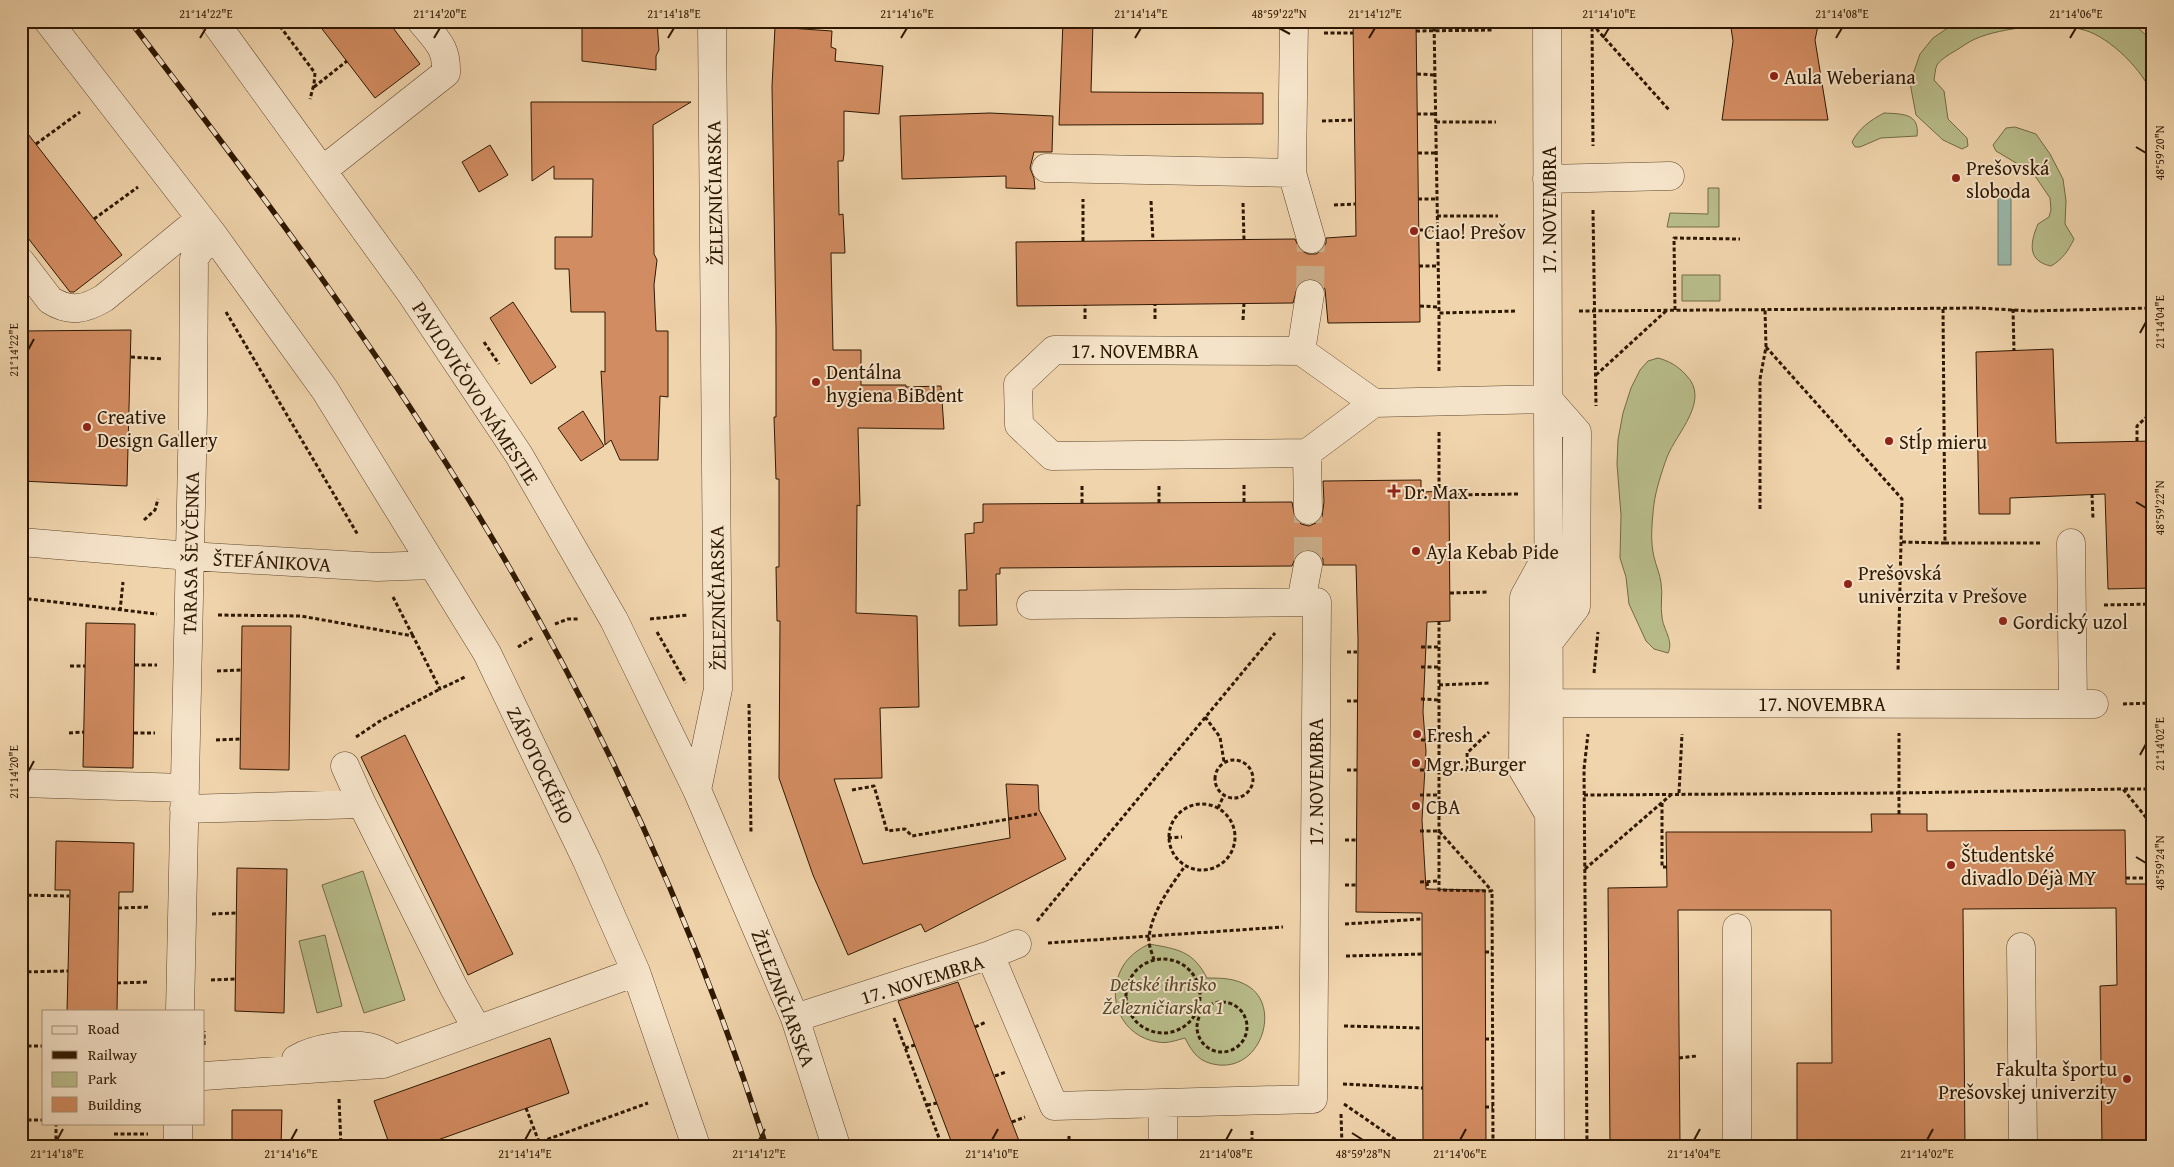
<svg xmlns="http://www.w3.org/2000/svg" width="2174" height="1167" font-family="'Gentium Book Plus',serif">
	<style>
		.green { fill: #b8bd8a; stroke: #736a46 }
		.water { fill: #9ab8ab; stroke: #6f7867 }
		.building { fill: #d28c61; stroke: #2e1802 }
		.lines { fill: none; stroke-linecap: round; stroke-linejoin: round }
		.minor-tunnel { stroke: #c9ae8a; stroke-width: 28; stroke-dasharray: 28 14; stroke-linecap: butt }
		.minor-casing { stroke: #5e472c; stroke-width: 29 }
		.path { stroke: #2e1802; stroke-width: 3; stroke-dasharray: 4 2.5; stroke-linecap: butt }
		.minor { stroke: #f5e3c9; stroke-width: 28 }
		.rail-casing { stroke: #2e1802; stroke-width: 5.5 }
		.rail { stroke: #f5e3c9; stroke-width: 4; stroke-dasharray: 11; stroke-linecap: butt }
		.ticks { fill: none; stroke: #2e1802; stroke-width: 2 }
		.poi-dot { fill: #8f2418; stroke: #f5e3c9; stroke-width: 2 }
		.labels { text-anchor: middle; dominant-baseline: central; stroke-width: 4; stroke-linejoin: round; paint-order: stroke }
		.poi-label { font-size: 20px; fill: #2e1802; stroke: #f5e3c9; text-anchor: start }
		.street-label { font-size: 20px; fill: #2e1802; stroke: #f5e3c9 }
		.park-label { font-size: 20px; font-style: italic; fill: #574a2b; stroke: #f5e3c9 }
		.neatline { fill: none; stroke: #2e1802; stroke-width: 2 }
		.ticks-label { font-size: 12px; text-anchor: middle; fill: #2e1802 }
	</style>
	<rect width="100%" height="100%" fill="#f0d4ac"/>
	<filter id="stains"><feTurbulence type="fractalNoise" baseFrequency=".004" numOctaves="4"/><feColorMatrix values="0 0 0 0 .2 0 0 0 0 .09 0 0 0 0 .02 0 0 0 .5 -.17"/></filter>
	<radialGradient id="worn" r=".72"><stop offset=".6" stop-color="#630" stop-opacity="0"/><stop offset="1" stop-color="#630" stop-opacity=".3"/></radialGradient>
	<path class="green" d="M1958,21H2131L2153,42V97C2145,72 2110,37 2084,30C2056,22 2002,27 1975,39C1968,42 1962,47 1955,51C1950,54 1941,59 1937,65C1935,69 1935,75 1934,80L1944,91L1948,119L1967,138L1968,146L1962,149L1943,140L1916,115L1910,83L1920,54L1933,38Z
		M1884,113C1902,114 1920,113 1917,136L1881,138L1860,147H1855L1852,142C1859,128 1871,120 1884,113Z
		M2015,127L2036,134L2050,154L2063,179L2066,201L2065,224L2074,239C2068,251 2063,259 2051,266C2027,261 2030,243 2038,224L2049,217L2051,210L2050,198L2033,173L1996,151L1993,145L2006,128Z
		M1708,188H1719V227H1667L1670,213L1708,214Z
		M1682,275H1720V301H1682Z
		M1658,358C1669,361 1678,366 1686,375C1711,400 1677,432 1667,457C1662,471 1656,489 1654,504C1652,521 1650,541 1654,557C1656,566 1660,574 1661,583C1663,594 1660,606 1662,617C1663,629 1674,641 1668,653L1654,649L1646,641L1629,604L1626,577L1620,558L1621,515L1617,464L1618,440L1623,413L1631,388L1640,370L1648,361Z
		M363,871L405,1000L364,1013L322,885Z
		M325,935L342,1006L317,1013L299,941Z
		M1149,944C1178,949 1193,951 1207,978C1221,978 1235,978 1248,986C1281,1006 1262,1069 1219,1065C1200,1063 1193,1054 1185,1038C1177,1040 1167,1044 1158,1042C1122,1037 1104,998 1123,966C1129,956 1139,949 1149,944Z"/>
	<path class="water" d="M2011,188V265H1998V189Z"/>
	<path class="building" d="M316,21H388L420,64L375,98Z
		M582,21H657L659,50L656,56V70L582,61Z
		M1063,21H1093L1091,92L1263,93V124L1059,125Z
		M1353,21H1416L1420,322L1328,323L1325,289L1319,282L1312,279L1304,280L1298,285L1293,303L1017,306L1016,242L1295,239L1300,250L1308,254H1316L1322,250L1326,243V238L1356,236Z
		M1730,21H1819L1815,40L1828,120H1722L1733,41Z
		M775,27L832,31L831,47L836,49L835,61L883,66L879,114L844,111V154L843,161H838L839,215L843,214L845,253H831L833,350H861V385H906V387L941,386L944,429L858,428L860,506L857,505L856,613L917,616L919,707L880,708L882,778L834,779L863,864L1010,838L1006,784L1038,785L1039,810L1066,859L925,932L921,924L848,955L813,875L779,778L780,621H777L776,567H779V479H776L774,417H776V329L772,86Z
		M531,102H691L653,125L654,254L657,260L654,285L656,331H668V397L660,396L658,460H620L611,440L605,445L601,371L605,372V312H571L569,269H555V237H592L593,179H554V166L532,181Z
		M990,113L1053,116L1052,152H1034L1030,168L1034,178L1035,189L1006,188V176L902,179L900,116Z
		M21,125L122,255L74,292H70L21,229Z
		M490,145L508,175L479,192L462,162Z
		M513,302L556,367L531,384L490,318Z
		M131,330L127,486L21,481V331Z
		M2053,349L2056,443L2153,441V588L2108,589L2105,494L2010,498V514H1979L1976,352Z
		M583,411L604,446L581,461L558,428Z
		M1421,480V492L1449,491L1450,621L1427,622L1423,712L1426,751L1422,820L1426,889L1485,890L1486,1146H1423L1422,913L1356,912L1358,639L1356,565H1323V559L1319,554L1310,550H1303L1297,554L1292,566L1000,568V574H996L997,625L959,626V590H967L965,534L974,533V523L983,522V504L1292,502L1295,518L1301,524L1309,526L1316,523L1322,517L1324,502L1323,481Z
		M86,623L135,624L133,768L83,767Z
		M242,626H291L289,770L240,769Z
		M405,735L513,954L468,975L361,757Z
		M1871,814H1927V831L2125,830L2126,884H2153V1146H2102L2100,986L2117,985L2116,908L1963,909L1965,1146H1797V1063H1832L1831,910H1678L1680,1146H1610L1608,888L1667,887L1666,832H1872Z
		M56,841L134,843L133,892H119L117,1011H67L70,890H55Z
		M237,868L287,869L284,1013L235,1011Z
		M958,982L975,1027L1021,1146H953L898,1001Z
		M550,1038L569,1093L421,1146H390L374,1101Z
		M232,1110H282L281,1146H232Z"/>
	<g class="lines">
		<path class="minor-tunnel" d="M1310,294L1311,239
			M1308,565V510"/>
		<defs>
			<path id="minor" d="M48,21L211,232L325,390L487,653L587,861L636,972L696,1146
				M214,21L410,292L519,455L614,620L697,790L795,1018L836,1146
				M1547,21L1550,1146
				M1046,168L1292,173L1294,21
				M323,170L446,73C447,47 437,41 421,21
				M1292,173L1311,239
				M1547,179L1670,176
				M21,262L50,300C70,313 86,309 104,298L200,219
				M1301,351L1310,294
				M1374,403L1301,351L1054,350L1018,384L1019,425L1052,456L1307,453L1374,403L1548,399L1577,432L1576,607L1549,642
				M1307,453L1308,510
				M21,542L189,556L377,567L432,565
				M2071,543L2073,704
				M1547,555L1524,597L1523,770L1549,814
				M1301,602L1308,565
				M1031,605L1317,602L1313,1099L1163,1103V1146
				M1549,703L2094,704
				M345,766L362,804
				M21,783L185,788
				M697,790L718,689L712,21
				M184,809L362,804L454,988L477,1029
				M1737,928V1146
				M2021,947L2023,1146
				M990,955L1017,944
				M180,1011L193,413L194,259L211,232
				M795,1018L990,955L1054,1106L1163,1103
				M296,1059C315,1048 347,1043 369,1047C375,1048 381,1052 387,1054
				M204,1076L383,1064L636,972
				M178,1146V1123"/>
		</defs>
		<use href="#minor" class="minor-casing"/>
		<path class="path" d="M276,21L315,73L314,84L310,99
			M1434,21L1439,313
			M1592,21L1593,146
			M1592,24L1670,111
			M1416,31L1494,30
			M1324,33H1353
			M1417,74L1435,75
			M314,87L347,61
			M1417,114H1436
			M1322,121L1354,120
			M1436,122H1496
			M36,144L80,112
			M1418,153H1437
			M1418,199H1437
			M1151,201L1153,241
			M1243,203L1244,240
			M1334,205L1355,204
			M1593,210L1596,406
			M1437,216H1498
			M94,219L138,187
			M1419,230H1438
			M1083,241V199
			M1419,266H1438
			M1420,306L1439,307
			M2013,309L2014,351
			M1675,310L1674,238L1740,239
			M1579,311L1978,308L2031,311L2153,308
			M226,312L358,535
			M1085,319V305
			M1155,319V304
			M1243,320L1244,303
			M484,342L499,364
			M1766,347L1902,499L1898,672
			M131,357L163,359
			M1439,371V313L1517,311
			M1596,375L1667,310
			M1439,432V491
			M2137,441V426L2153,411
			M2092,494L2093,519
			M1449,495L1518,494
			M1244,502V484
			M1082,503V486
			M1159,503V485
			M1760,509V379L1766,347L1765,309
			M144,520L155,510L158,499
			M1902,542L1945,543L1943,308
			M1945,543H2040
			M1450,593L1489,592
			M393,597L413,636
			M21,598L157,614
			M2104,605L2153,604
			M120,611L123,582
			M218,615L301,616L413,636L440,689L465,677
			M650,619L688,615
			M1439,621V890L1492,891L1493,1146
			M555,624L568,619H578
			M657,632L686,683
			M518,647L534,637
			M1421,647H1439
			M1347,652H1357
			M135,665H157
			M70,666H85
			M1421,667H1439
			M217,671L241,670
			M1594,673L1598,632
			M1439,685L1489,683
			M1421,699L1439,700
			M1347,701H1357
			M749,704L751,833
			M2123,704L2153,703
			M1205,717L1220,737L1224,762
			M69,733L84,732
			M134,733H155
			M356,737L380,721L440,689
			M216,740L240,739
			M1421,740H1439
			M1215 779a19 19 0 1 1 38 0a19 19 0 1 1-38 0Z
			M1347,770H1357
			M1420,770H1492
			M1468,770L1467,753L1489,732
			M2124,789H2153
			M852,790L874,786L887,831L905,829L912,836L1037,814
			M1679,793L1682,734
			M1420,795H1439
			M1584,795L1899,793L2123,789L2153,826
			M1662,803V867H1667
			M1169 837a33 33 0 1 1 66 0a33 33 0 1 1-66 0Z
			M1218,808L1224,795
			M1899,814V733
			M1420,831H1439L1492,891
			M1168,838L1182,837
			M1345,840H1357
			M1585,869L1673,793
			M2126,878H2153
			M1420,882L1439,881
			M1427,882L1428,889
			M1345,885H1356
			M21,895L69,896
			M118,908L150,907
			M212,914L236,913
			M1037,921L1275,633
			M1345,924L1422,919
			M1048,943L1283,927
			M1485,952H1492
			M1346,956L1423,954
			M1126 996a37 37 0 1 1 74 0a37 37 0 1 1-74 0Z
			M1154,960C1152,953 1148,944 1149,937C1152,911 1171,886 1185,866
			M21,972L68,971
			M211,980L235,979
			M117,983L149,982
			M1197 1027a25 25 0 1 1 50 0a25 25 0 1 1-50 0Z
			M894,1018L942,1146
			M1344,1026L1423,1028
			M975,1027L986,1022
			M1485,1039H1493
			M204,1045V1031
			M21,1046H44
			M905,1048L915,1045
			M1679,1058L1697,1056
			M995,1076L1006,1072
			M1343,1084L1423,1088
			M339,1099L341,1146
			M1344,1104L1405,1146
			M927,1105L937,1103
			M1485,1107H1493
			M526,1108L539,1142
			M1341,1114L1342,1146
			M21,1120H44
			M1012,1122L1025,1117
			M1252,1131V1146
			M114,1134H148
			M1069,1136V1146
			M437,1140L439,1146
			M1680,1143H1697
			M56,1146V1123
			M529,1146L648,1103
			M1587,1146L1584,769L1588,734"/>
		<use href="#minor" class="minor"/>
		<defs>
			<path id="rail" d="M130,21C229,151 328,281 417,418C565,643 684,889 766,1146"/>
		</defs>
		<use href="#rail" class="rail-casing"/>
		<use href="#rail" class="rail"/>
	</g>
	<path class="ticks" d="M1279,28L1290,34M200,38L206,28M434,38L440,28M668,38L674,28M901,38L907,28M1135,38L1141,28M1369,38L1375,28M1603,38L1609,28M1836,38L1842,28M2070,38L2076,28M2136,147L2146,153M2140,333L2146,322M28,350L34,339M2136,502L2146,508M2140,755L2146,744M28,772L34,761M2136,857L2146,863M1352,1133L1363,1140M57,1140L63,1129M291,1140L297,1129M525,1140L531,1129M759,1140L765,1129M992,1140L998,1129M1226,1140L1232,1129M1460,1140L1466,1129M1694,1140L1700,1129M1927,1140L1933,1129"/>
	<g class="poi-dot">
		<circle cx="1774" cy="76" r="5"/>
		<circle cx="1956" cy="178" r="5"/>
		<circle cx="1414" cy="231" r="5"/>
		<circle cx="816" cy="382" r="5"/>
		<circle cx="87" cy="427" r="5"/>
		<circle cx="1889" cy="441" r="5"/>
		<path d="M1391.5 483.5h5v5h5v5h-5v5h-5v-5h-5v-5h5z"/>
		<circle cx="1416" cy="551" r="5"/>
		<circle cx="1848" cy="584" r="5"/>
		<circle cx="2003" cy="621" r="5"/>
		<circle cx="1417" cy="734" r="5"/>
		<circle cx="1416" cy="763" r="5"/>
		<circle cx="1416" cy="806" r="5"/>
		<circle cx="1951" cy="865" r="5"/>
		<circle cx="2127" cy="1079" r="5"/>
	</g>
	<g class="labels">
		<g class="poi-label">
			<text x="1784" y="76">Aula Weberiana</text>
			<text x="1966" y="167">Prešovská<tspan x="1966" dy="23">sloboda</tspan></text>
			<text x="1424" y="231">Ciao! Prešov</text>
			<text x="826" y="371">Dentálna<tspan x="826" dy="23">hygiena BiBdent</tspan></text>
			<text x="97" y="416">Creative<tspan x="97" dy="23">Design Gallery</tspan></text>
			<text x="1899" y="441">Stĺp mieru</text>
			<text x="1404" y="491">Dr. Max</text>
			<text x="1426" y="551">Ayla Kebab Pide</text>
			<text x="1858" y="572">Prešovská<tspan x="1858" dy="23">univerzita v Prešove</tspan></text>
			<text x="2013" y="621">Gordický uzol</text>
			<text x="1427" y="734">Fresh</text>
			<text x="1426" y="763">Mgr. Burger</text>
			<text x="1426" y="806">CBA</text>
			<text x="1961" y="854">Študentské<tspan x="1961" dy="23">divadlo Déjà MY</tspan></text>
			<text x="2117" y="1068" text-anchor="end">Fakulta športu<tspan x="2117" dy="23">Prešovskej univerzity</tspan></text>
		</g>
		<g class="street-label">
			<text transform="translate(714 193) rotate(-91)">ŽELEZNIČIARSKA</text>
			<text transform="translate(1548 210) rotate(-90)">17. NOVEMBRA</text>
			<text x="1135" y="350">17. NOVEMBRA</text>
			<text transform="translate(476 393) rotate(57)">PAVLOVIČOVO NÁMESTIE</text>
			<text transform="translate(190 553) rotate(-89)">TARASA ŠEVČENKA</text>
			<text transform="translate(272 561) rotate(3)">ŠTEFÁNIKOVA</text>
			<text transform="translate(717 598) rotate(-91)">ŽELEZNIČIARSKA</text>
			<text x="1822" y="703">17. NOVEMBRA</text>
			<text transform="translate(541 765) rotate(64)">ZÁPOTOCKÉHO</text>
			<text transform="translate(1315 782) rotate(-90)">17. NOVEMBRA</text>
			<text transform="translate(922 979) rotate(-17)">17. NOVEMBRA</text>
			<text transform="translate(784 998) rotate(69)">ŽELEZNIČIARSKA</text>
		</g>
		<g class="park-label">
			<text x="1163" y="983">Detské ihrisko<tspan x="1163" dy="23">Železničiarska 1</tspan></text>
		</g>
	</g>
	<rect width="2174" height="1167" fill="none" stroke="#f0d4ac" stroke-width="55"/>
	<rect x="42" y="1010" width="162" height="115" fill="#f5e3c9" stroke="#a59279"/>
	<rect x="52" y="1026" width="25" height="8" fill="#f5e3c9" stroke="#a59279"/>
	<text x="88" y="1034" font-size="15" fill="#2e1802">Road</text>
	<rect x="52" y="1051" width="25" height="8" fill="#2e1802" stroke="#a59279"/>
	<text x="88" y="1060" font-size="15" fill="#2e1802">Railway</text>
	<rect x="52" y="1072" width="25" height="15" fill="#b8bd8a" stroke="#a59279"/>
	<text x="88" y="1084" font-size="15" fill="#2e1802">Park</text>
	<rect x="52" y="1097" width="25" height="15" fill="#d28c61" stroke="#a59279"/>
	<text x="88" y="1110" font-size="15" fill="#2e1802">Building</text>
	<rect x="28" y="28" width="2118" height="1112" class="neatline"/>
	<g class="ticks-label">
		<text x="206" y="18">21°14'22"E</text>
		<text x="440" y="18">21°14'20"E</text>
		<text x="674" y="18">21°14'18"E</text>
		<text x="907" y="18">21°14'16"E</text>
		<text x="1141" y="18">21°14'14"E</text>
		<text x="1279" y="18">48°59'22"N</text>
		<text x="1375" y="18">21°14'12"E</text>
		<text x="1609" y="18">21°14'10"E</text>
		<text x="1842" y="18">21°14'08"E</text>
		<text x="2076" y="18">21°14'06"E</text>
		<text transform="translate(2160 153) rotate(-90)" y="4">48°59'20"N</text>
		<text transform="translate(2160 322) rotate(-90)" y="4">21°14'04"E</text>
		<text transform="translate(14 350) rotate(-90)" y="4">21°14'22"E</text>
		<text transform="translate(2160 508) rotate(-90)" y="4">48°59'22"N</text>
		<text transform="translate(2160 744) rotate(-90)" y="4">21°14'02"E</text>
		<text transform="translate(14 772) rotate(-90)" y="4">21°14'20"E</text>
		<text transform="translate(2160 863) rotate(-90)" y="4">48°59'24"N</text>
		<text x="57" y="1158">21°14'18"E</text>
		<text x="291" y="1158">21°14'16"E</text>
		<text x="525" y="1158">21°14'14"E</text>
		<text x="759" y="1158">21°14'12"E</text>
		<text x="992" y="1158">21°14'10"E</text>
		<text x="1226" y="1158">21°14'08"E</text>
		<text x="1363" y="1158">48°59'28"N</text>
		<text x="1460" y="1158">21°14'06"E</text>
		<text x="1694" y="1158">21°14'04"E</text>
		<text x="1927" y="1158">21°14'02"E</text>
	</g>
	<rect width="100%" height="100%" filter="url(#stains)"/>
	<rect width="100%" height="100%" fill="url(#worn)"/>
</svg>
